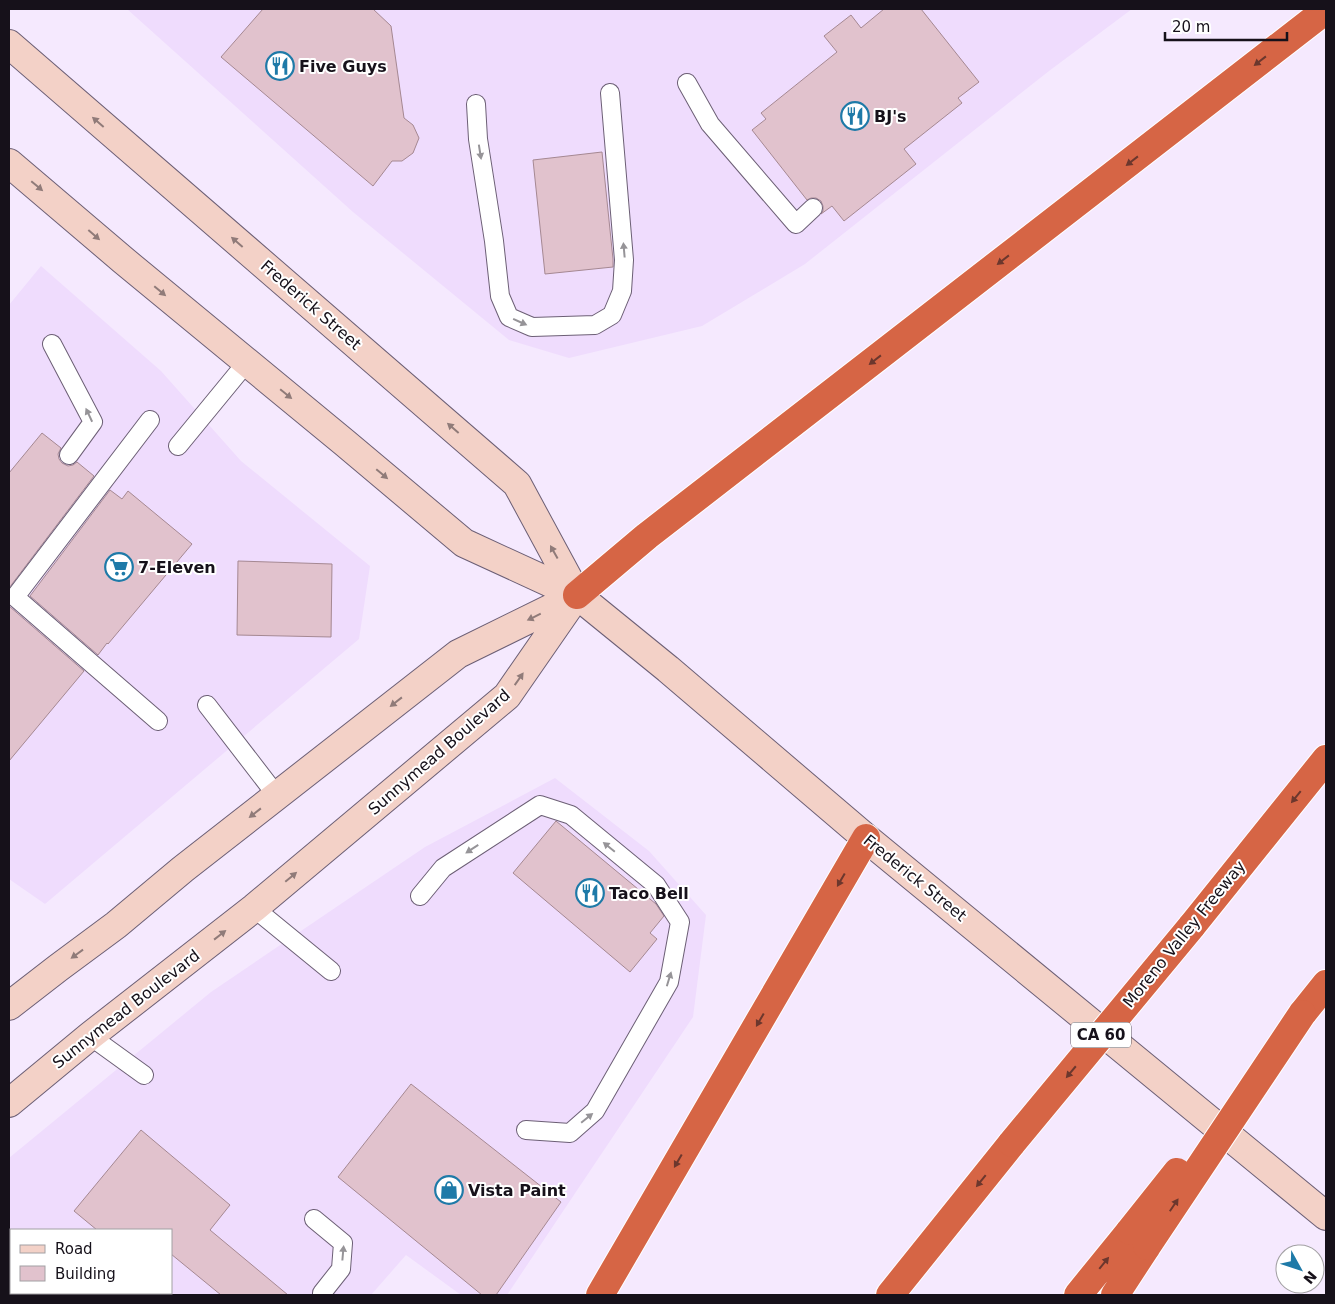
<svg xmlns="http://www.w3.org/2000/svg" width="1335" height="1304" font-family="'DejaVu Sans',sans-serif">
	<style>
		.built { fill: #efdcfd }
		.building { fill: #e1c2cd; stroke: #a58892 }
		.lines { fill: none; stroke-linecap: round; stroke-linejoin: round }
		.service-casing { stroke: #6c5f75; stroke-width: 20 }
		.secondary-casing { stroke: #6c5f75; stroke-width: 30 }
		.motorway-casing { stroke: #fff; stroke-width: 30 }
		.service { stroke: #fff; stroke-width: 18 }
		.secondary { stroke: #f3d1c7; stroke-width: 28 }
		.motorway { stroke: #d66545; stroke-width: 28 }
		.motorway-bridge-casing { stroke: #fff; stroke-width: 30; stroke-linecap: butt }
		.motorway-bridge { stroke: #d66545; stroke-width: 28 }
		.oneway { fill: #6c372d }
		.oneway2 { fill: #907b79 }
		.oneway3 { fill: #969498 }
		.labels { text-anchor: middle; dominant-baseline: central; stroke-width: 4; stroke-linejoin: round; paint-order: stroke }
		.shield { fill: #fff; stroke: #5c585f; stroke-width: 1 }
		.shield-label { font-size: 15px; font-weight: bold; fill: #16111a }
		.poi-label { font-size: 16px; font-weight: bold; fill: #16111a; stroke: #fff; text-anchor: start }
		.street-label { font-size: 16px; fill: #16111a; stroke: #fff }
	</style>
	<rect width="100%" height="100%" fill="#f5e9fe"/>
	<path class="built" d="M127,9H1132L1049,71L805,264L702,326L569,358L509,340L353,212Z
		M41,266L161,371L241,461L370,566L359,639L45,904L9,879V305Z
		M555,778L649,851L706,915L693,1017L507,1295H461L406,1255L371,1295H28L25,1293H171V1230H11V1281L9,1278V1158L211,992L425,847Z"/>
	<path class="building" d="M263,9H373L391,26L404,118L413,125L419,138L413,153L402,161H392L373,186L221,57Z
		M884,9H921L979,82L958,98L962,103L904,149L916,164L844,221L832,206L821,214L823,211V206L821,201L816,198H811L807,200L752,130L766,119L761,113L837,52L824,36L851,15L861,28Z
		M602,152L613,259V267L545,274L533,160Z
		M42,433L61,448L58,454L59,459L62,463L68,466L73,465L77,462L94,476L9,588V473Z
		M110,490L122,499L128,491L192,544L108,644L107,643L98,655L30,596Z
		M238,561L332,564L331,637L237,635Z
		M9,606L84,671L9,761Z
		M556,821L656,904L664,916L650,933L657,939L630,972L513,873Z
		M411,1084L561,1202L496,1295H482L338,1177Z
		M141,1130L230,1205L210,1230L288,1295H221L171,1254V1230H97L74,1211Z"/>
	<g class="lines">
		<defs>
			<path id="service" d="M687,83L710,124L796,224L813,208
				M476,104L478,139L494,241L500,296L509,317L532,327L595,325L612,315L622,291L624,260L610,93
				M52,344L93,422L69,455
				M150,420L15,597L158,721
				M178,446L247,362
				M207,705L277,796
				M420,896L443,868L540,805L571,815L656,885L680,922L669,982L595,1111L570,1133L526,1130
				M254,908L331,971
				M90,1036L144,1075
				M314,1219L343,1243L341,1269L322,1293"/>
			<path id="secondary" d="M9,44L517,484L577,595
				M9,163L123,260L345,443L464,543L577,595L668,669L866,838L1326,1216
				M9,1006L58,968L116,925L183,869L458,654L576,596
				M9,1103L90,1036L254,908L507,696L577,595"/>
			<path id="motorway" d="M577,595L647,536L1326,10
				M1191,927L1326,759
				M1302,1014L1326,984
				M600,1295L866,838
				M890,1295L1012,1143
				M1078,1295L1130,1231
				M1115,1295L1147,1246"/>
		</defs>
		<use href="#service" class="service-casing"/>
		<use href="#secondary" class="secondary-casing"/>
		<use href="#motorway" class="motorway-casing"/>
		<use href="#service" class="service"/>
		<use href="#secondary" class="secondary"/>
		<use href="#motorway" class="motorway"/>
		<defs>
			<path id="motorway-bridge" d="M1012,1143L1191,927
				M1130,1231L1177,1172
				M1147,1246L1302,1014"/>
		</defs>
		<use href="#motorway-bridge" class="motorway-bridge-casing"/>
		<use href="#motorway-bridge" class="motorway-bridge"/>
	</g>
	<defs><path id="oneway-solid" d="M-6-.8H1V-3.2L6.5 0L1 3.2V.8H-6Z" transform="scale(1.25)"/></defs>
	<g class="oneway">
		<use href="#oneway-solid" transform="translate(1260 61) rotate(142)"/>
		<use href="#oneway-solid" transform="translate(1132 161) rotate(142)"/>
		<use href="#oneway-solid" transform="translate(1003 260) rotate(142)"/>
		<use href="#oneway-solid" transform="translate(875 360) rotate(142)"/>
		<use href="#oneway-solid" transform="translate(1296 797) rotate(129)"/>
		<use href="#oneway-solid" transform="translate(841 880) rotate(120)"/>
		<use href="#oneway-solid" transform="translate(760 1020) rotate(120)"/>
		<use href="#oneway-solid" transform="translate(1071 1072) rotate(130)"/>
		<use href="#oneway-solid" transform="translate(678 1161) rotate(120)"/>
		<use href="#oneway-solid" transform="translate(981 1181) rotate(129)"/>
		<use href="#oneway-solid" transform="translate(1174 1205) rotate(-56)"/>
		<use href="#oneway-solid" transform="translate(1104 1263) rotate(-51)"/>
	</g>
	<g class="oneway2">
		<use href="#oneway-solid" transform="translate(98 122) rotate(-139)"/>
		<use href="#oneway-solid" transform="translate(37 186) rotate(40)"/>
		<use href="#oneway-solid" transform="translate(94 235) rotate(41)"/>
		<use href="#oneway-solid" transform="translate(237 242) rotate(-139)"/>
		<use href="#oneway-solid" transform="translate(160 291) rotate(40)"/>
		<use href="#oneway-solid" transform="translate(286 394) rotate(39)"/>
		<use href="#oneway-solid" transform="translate(453 428) rotate(-139)"/>
		<use href="#oneway-solid" transform="translate(382 474) rotate(40)"/>
		<use href="#oneway-solid" transform="translate(554 552) rotate(-119)"/>
		<use href="#oneway-solid" transform="translate(534 617) rotate(154)"/>
		<use href="#oneway-solid" transform="translate(519 679) rotate(-55)"/>
		<use href="#oneway-solid" transform="translate(396 702) rotate(142)"/>
		<use href="#oneway-solid" transform="translate(255 813) rotate(142)"/>
		<use href="#oneway-solid" transform="translate(291 877) rotate(-40)"/>
		<use href="#oneway-solid" transform="translate(220 935) rotate(-38)"/>
		<use href="#oneway-solid" transform="translate(77 954) rotate(144)"/>
	</g>
	<g class="oneway3">
		<use href="#oneway-solid" transform="translate(480 152) rotate(81)"/>
		<use href="#oneway-solid" transform="translate(624 250) rotate(-95)"/>
		<use href="#oneway-solid" transform="translate(520 322) rotate(24)"/>
		<use href="#oneway-solid" transform="translate(89 415) rotate(-115)"/>
		<use href="#oneway-solid" transform="translate(609 847) rotate(-141)"/>
		<use href="#oneway-solid" transform="translate(472 849) rotate(147)"/>
		<use href="#oneway-solid" transform="translate(669 979) rotate(-73)"/>
		<use href="#oneway-solid" transform="translate(587 1118) rotate(-39)"/>
		<use href="#oneway-solid" transform="translate(343 1253) rotate(-85)"/>
	</g>
	<defs>
		<symbol id="restaurant-ring" viewBox="-11 -11 22 22"><circle r="9.5" fill="#fff" stroke="#1e7aa8" stroke-width="1.5"/><path d="M-5-6h1v4h1v-4h1v4h1v-4h1v5L-1.5 .5V6h-2V.5L-5-1ZM5-6V6H3V1.5H1.5Q1.5-4 5-6Z" fill="#1e7aa8"/></symbol>
		<symbol id="supermarket-ring" viewBox="-11 -11 22 22"><circle r="9.5" fill="#fff" stroke="#1e7aa8" stroke-width="1.5"/><path d="M-6-5.5h2.5l.6 2H6L4.5 2H-2.5L-4.4-4H-6ZM-1.5 3.2a1.3 1.3 0 1 0 .1 0ZM3 3.2a1.3 1.3 0 1 0 .1 0Z" fill="#1e7aa8"/></symbol>
		<symbol id="shop-ring" viewBox="-11 -11 22 22"><circle r="9.5" fill="#fff" stroke="#1e7aa8" stroke-width="1.5"/><path d="M-5-2.5h2.3a2.7 3.5 0 0 1 5.4 0H5L5.5 6h-11ZM-1.5-2.5h3a1.5 2.3 0 0 0-3 0Z" fill="#1e7aa8"/></symbol>
	</defs>
	<g fill-rule="evenodd">
		<use href="#restaurant-ring" x="264" y="50" width="32" height="32"/>
		<use href="#restaurant-ring" x="839" y="100" width="32" height="32"/>
		<use href="#supermarket-ring" x="103" y="551" width="32" height="32"/>
		<use href="#restaurant-ring" x="574" y="877" width="32" height="32"/>
		<use href="#shop-ring" x="433" y="1174" width="32" height="32"/>
	</g>
	<g class="labels">
		<rect class="shield" x="1071" y="1022.5" width="60" height="25" rx="4"/>
		<g class="shield-label">
			<text x="1101" y="1035">CA 60</text>
		</g>
		<g class="poi-label">
			<text x="299" y="66">Five Guys</text>
			<text x="874" y="116">BJ's</text>
			<text x="138" y="567">7-Eleven</text>
			<text x="609" y="893">Taco Bell</text>
			<text x="468" y="1190">Vista Paint</text>
		</g>
		<g class="street-label">
			<text transform="translate(311 305) rotate(41)">Frederick Street</text>
			<text transform="translate(439 752) rotate(-41)">Sunnymead Boulevard</text>
			<text transform="translate(915 878) rotate(39)">Frederick Street</text>
			<text transform="translate(1184 934) rotate(-51)">Moreno Valley Freeway</text>
			<text transform="translate(126 1009) rotate(-38)">Sunnymead Boulevard</text>
		</g>
	</g>
	<rect width="1335" height="1304" fill="none" stroke="#16111a" stroke-width="20"/>
	<rect x="10" y="1229" width="162" height="65" fill="#ffffff" stroke="#a2a0a3"/>
	<rect x="20" y="1245" width="25" height="8" fill="#f3d1c7" stroke="#a2a0a3"/>
	<text x="55" y="1254" font-size="15" fill="#16111a">Road</text>
	<rect x="20" y="1266" width="25" height="15" fill="#e1c2cd" stroke="#a2a0a3"/>
	<text x="55" y="1279" font-size="15" fill="#16111a">Building</text>
	<g transform="translate(1300 1269) rotate(130)"><circle r="24" fill="#ffffff" stroke="#a2a0a3"/>
	<path d="M0-4L9 19L0 12L-9 19Z" fill="#1e7aa8"/>
	<text y="-8" font-size="14" font-weight="bold" text-anchor="middle" fill="#16111a">N</text>
	</g>
	<path d="M1165 32v8h122v-8" fill="none" stroke="#16111a" stroke-width="2.5"/>
	<text x="1172" y="32" font-size="15" fill="#16111a" stroke="#ffffff" stroke-width="4" paint-order="stroke">20 m</text>
</svg>
